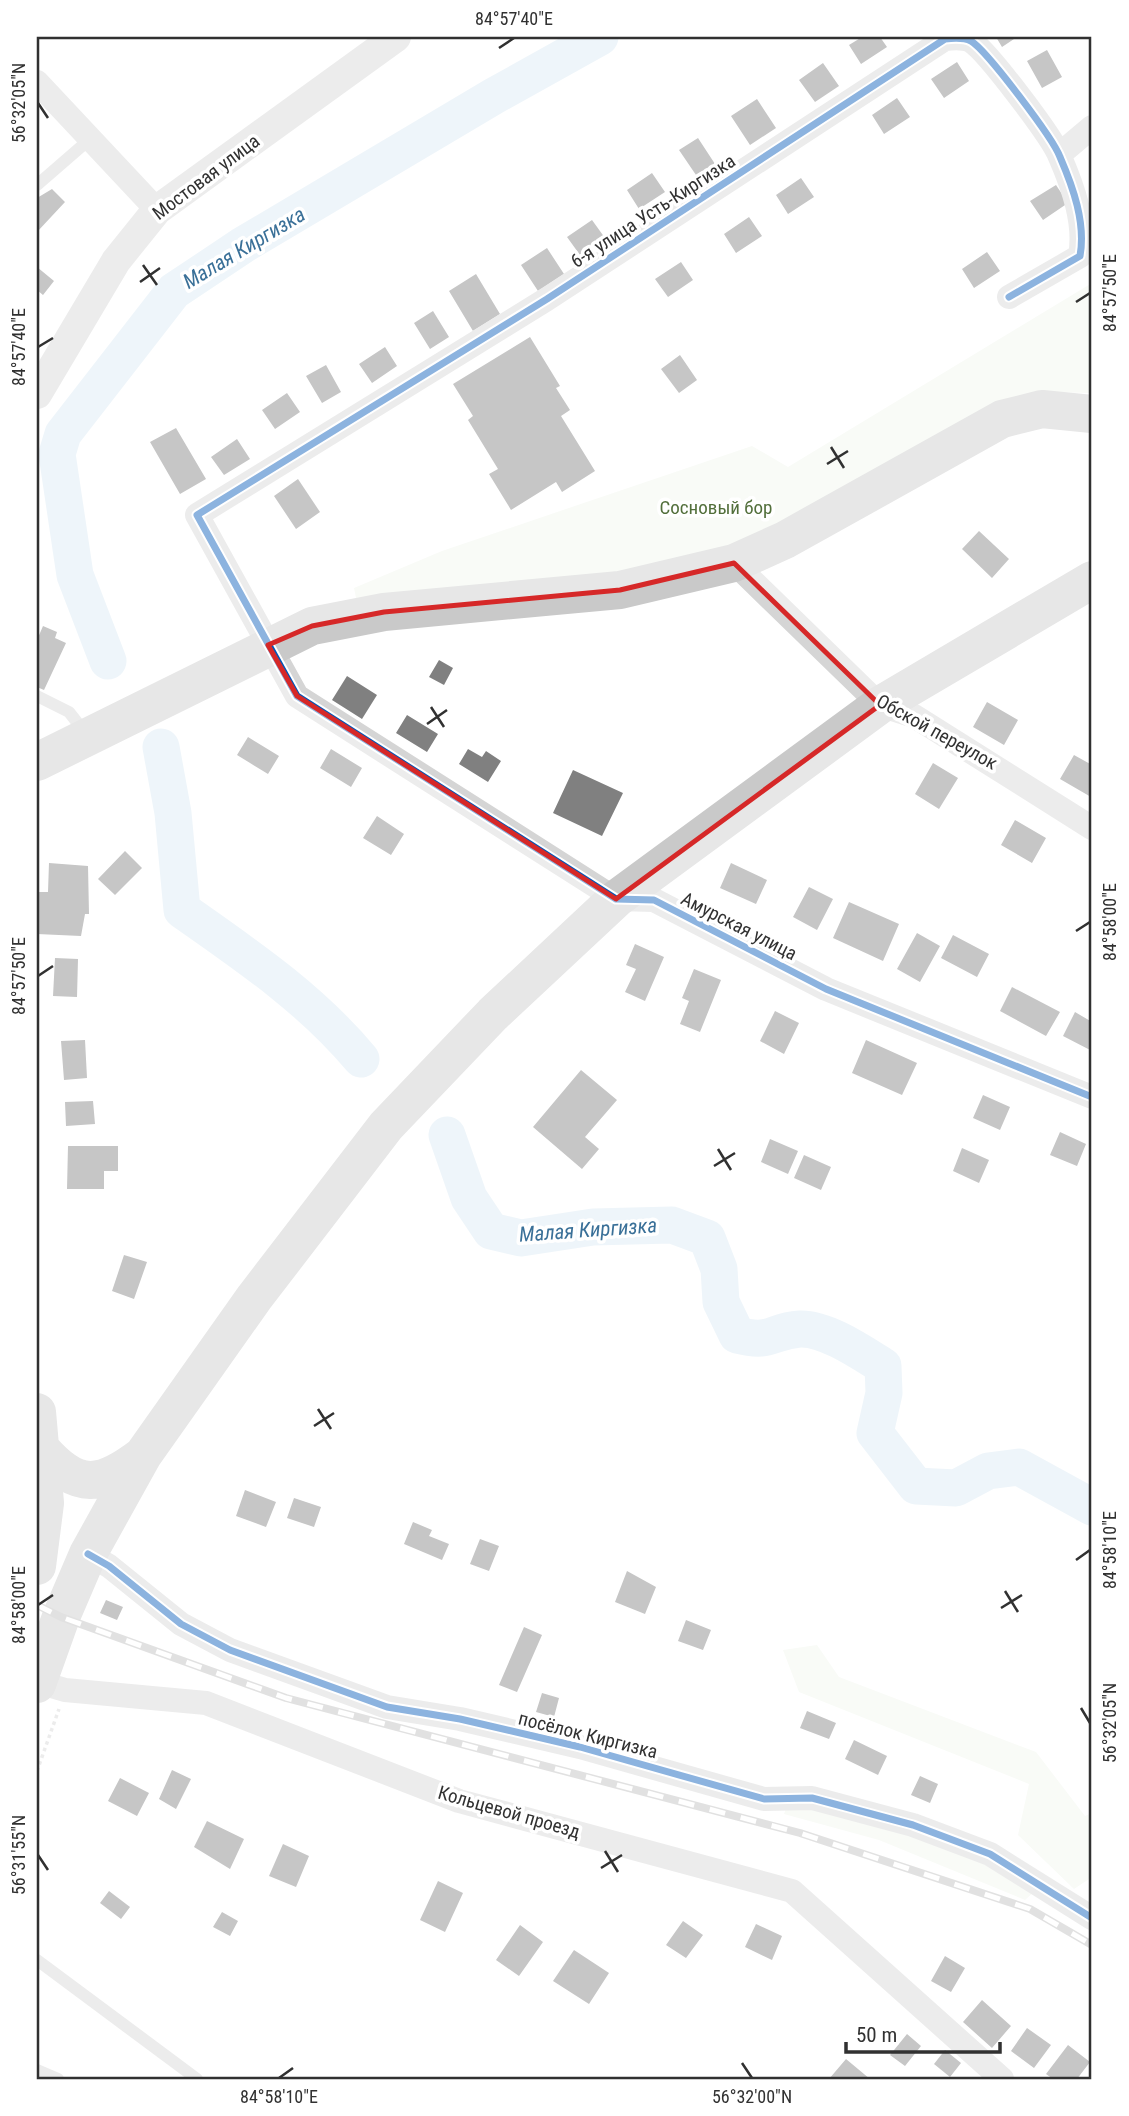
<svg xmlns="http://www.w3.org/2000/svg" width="1129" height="2116" font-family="'Roboto Condensed',sans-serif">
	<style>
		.green { fill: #f1f6ed }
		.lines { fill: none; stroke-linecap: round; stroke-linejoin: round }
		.river { stroke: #dae9f3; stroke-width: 37 }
		.building { fill: #808080 }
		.path { stroke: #d5d5d5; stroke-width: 3.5; stroke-dasharray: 3.5 3.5; stroke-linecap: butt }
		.service { stroke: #d5d5d5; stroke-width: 12 }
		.minor { stroke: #d5d5d5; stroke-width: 24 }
		.tertiary { stroke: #d5d5d5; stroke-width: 30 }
		.primary { stroke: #c9c9c9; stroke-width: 38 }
		.rail-casing { stroke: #bdbdbd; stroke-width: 8 }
		.rail { stroke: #fff; stroke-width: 5; stroke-dasharray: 16; stroke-linecap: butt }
		.cycleway-casing { stroke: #fff; stroke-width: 11 }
		.cycleway { stroke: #0057b8; stroke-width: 7 }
		.marked { fill: none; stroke: #d62828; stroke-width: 5; stroke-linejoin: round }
		.ticks { fill: none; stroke: #313131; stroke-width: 2.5 }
		.labels { text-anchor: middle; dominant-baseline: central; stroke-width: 7; stroke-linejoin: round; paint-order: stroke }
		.street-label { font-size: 19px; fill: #313131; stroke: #fff }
		.park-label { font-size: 19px; fill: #526f3b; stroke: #fff }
		.water-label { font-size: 21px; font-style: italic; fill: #3a7098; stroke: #fff }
		.neatline { fill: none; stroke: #313131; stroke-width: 2.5 }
		.ticks-label { font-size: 18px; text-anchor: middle; fill: #313131 }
	</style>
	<rect width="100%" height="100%" fill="#fff"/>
	<path class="green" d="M1092,283V393L1046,392L779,532L619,581L358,607L354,588L442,551L752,446L788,467Z
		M817,1645L839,1677L1036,1752L1085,1816L1092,1813V1877L1074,1889L1018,1835L1029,1784L799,1692L783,1650Z
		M811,1803L988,1859L1035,1891L1025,1900L879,1840L784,1814L788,1804Z"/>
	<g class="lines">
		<path class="river" d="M108,661L75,575L57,454L63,434L174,291L243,245L494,96L600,37
			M161,747L173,813L182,910C246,955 310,998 361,1059
			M447,1135L469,1198L491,1231L521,1238L593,1227L672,1225L707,1238L719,1269L721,1302L737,1335C773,1344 770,1331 800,1329C826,1328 862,1353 883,1366L884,1393L875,1433L916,1486L956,1488L988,1471L1019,1467L1092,1507"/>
	</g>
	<path class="building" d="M862,37H880L887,47L861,64L849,45Z
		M996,37H1017L1002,47Z
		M1047,50L1062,77L1042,88L1027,61Z
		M957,62L969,81L944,98L931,79Z
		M823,63L839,86L815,102L799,80Z
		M897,98L910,117L884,134L872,115Z
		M757,99L776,128L750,145L731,116Z
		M698,138L715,164L696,175L679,150Z
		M652,173L665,192L639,209L627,190Z
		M801,178L814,197L788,214L776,195Z
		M1056,185L1068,203L1043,220L1030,201Z
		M52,189L65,202L37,232V198Z
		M749,217L762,236L736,253L724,234Z
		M592,220L605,238L580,255L567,237Z
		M547,248L564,274L538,291L521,265Z
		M987,252L1000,271L974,288L962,269Z
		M681,262L693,280L668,297L655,279Z
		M37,267L54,281L43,295L37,290Z
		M476,274L500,314L473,331L449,291Z
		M433,311L449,337L430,349L414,323Z
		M530,337L560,386L556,388L570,410L561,416L595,471L562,492L556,482L511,510L489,474L498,469L468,420L473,416L453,384Z
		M385,347L397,366L372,383L359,364Z
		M680,355L697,380L679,393L661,369Z
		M326,365L341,392L322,403L306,376Z
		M287,393L300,412L275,429L262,410Z
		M176,428L206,479L180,494L150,442Z
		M237,439L250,459L224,475L211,457Z
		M298,479L320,512L296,529L274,496Z
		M979,531L1009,559L992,578L962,549Z
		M43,626L57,632L55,638L66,643L44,690L37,687V640Z
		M439,660L453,668L444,685L429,677Z
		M347,676L377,695L362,719L332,700Z
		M987,702L1018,720L1004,745L973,727Z
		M407,715L438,734L427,752L396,733Z
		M248,737L279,756L268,774L237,755Z
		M331,749L362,768L351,787L320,768Z
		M468,749L482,757L486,751L501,761L488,782L459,764Z
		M1074,755L1092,765L1091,797L1060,779Z
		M933,763L958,778L939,809L915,794Z
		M573,770L623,793L602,836L553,813Z
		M377,816L404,834L391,855L363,838Z
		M1015,820L1046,838L1032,863L1001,845Z
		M125,851L142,868L115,895L98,879Z
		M49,863L88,866L89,914H85L81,936L37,934L39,892H48Z
		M731,863L767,880L756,904L720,888Z
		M809,887L833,899L817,930L793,917Z
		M849,902L899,924L883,961L833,938Z
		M917,933L940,946L920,982L897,969Z
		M953,935L989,954L977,977L941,958Z
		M635,944L664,957L645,1001L625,992L636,969L626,965Z
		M55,958L78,959L77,997L53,996Z
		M694,969L721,980L700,1032L680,1024L689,1001L682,998Z
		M1012,987L1060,1012L1046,1036L1000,1011Z
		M775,1011L799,1023L784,1054L760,1041Z
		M1075,1012L1092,1022V1051L1063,1036Z
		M85,1040L87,1078L64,1080L61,1041Z
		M866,1040L917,1063L902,1095L852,1073Z
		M581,1070L617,1100L585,1137L599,1149L582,1169L533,1127Z
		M983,1095L1010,1107L1000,1130L973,1118Z
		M93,1101L95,1124L66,1126L65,1102Z
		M1060,1132L1086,1144L1077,1166L1050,1155Z
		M770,1139L798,1151L788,1174L761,1162Z
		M68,1146H118V1171H104V1189H67Z
		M962,1148L989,1160L979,1183L953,1171Z
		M804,1155L831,1167L821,1190L794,1178Z
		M124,1255L147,1262L134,1299L112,1291Z
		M245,1490L276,1502L266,1527L236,1516Z
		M294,1498L321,1507L314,1527L287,1518Z
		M413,1522L432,1530L429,1536L449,1544L442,1560L404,1544Z
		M480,1539L499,1546L489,1571L470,1564Z
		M627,1571L656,1587L645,1614L615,1602Z
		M106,1600L123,1607L117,1620L100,1613Z
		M686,1620L711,1630L703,1650L678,1641Z
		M524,1627L542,1635L517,1692L499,1685Z
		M542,1693L559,1698L554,1717L536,1712Z
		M807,1711L836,1723L829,1739L800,1728Z
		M854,1740L887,1756L878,1775L845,1759Z
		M172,1770L191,1779L176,1809L159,1799Z
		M920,1776L938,1784L930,1803L911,1795Z
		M120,1778L149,1793L137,1816L108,1801Z
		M207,1821L244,1839L230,1869L194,1847Z
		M283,1844L309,1856L296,1887L269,1876Z
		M438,1881L463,1893L445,1932L420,1920Z
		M109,1891L130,1907L121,1919L100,1903Z
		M222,1912L238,1921L230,1936L213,1927Z
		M683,1921L703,1935L686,1958L666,1945Z
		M756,1924L782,1936L772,1960L745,1947Z
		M520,1925L543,1942L519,1976L496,1960Z
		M574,1950L609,1973L589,2004L553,1981Z
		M945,1956L965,1968L951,1992L931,1981Z
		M982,2000L1011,2026L992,2048L963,2022Z
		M1027,2028L1051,2045L1034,2068L1011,2051Z
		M907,2034L921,2046L905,2066L890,2055Z
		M1068,2045L1090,2062L1077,2079H1053L1046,2074Z
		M945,2050L961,2063L950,2077L934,2064Z
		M846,2059L870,2079H829Z"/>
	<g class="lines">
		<path class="path" d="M37,1771L59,1709"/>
		<path class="service" d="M37,185L90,139
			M37,696L69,712L87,735
			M37,1960L197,2079
			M37,2070L58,2079"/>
		<path class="minor" d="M37,82L157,210
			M1060,154L1092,127
			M1009,297L1080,256C1086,223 1073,187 1060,157C1053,138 987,51 971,41C963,37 953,38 945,39L547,299L197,515L297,696L616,899L654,900L826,989L1092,1097
			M734,563L880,705L914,716L1092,828
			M88,1554L109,1566L181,1624L230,1650L387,1707L460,1719L580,1747L764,1799L812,1798L913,1825L990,1854L1092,1918
			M38,1682L65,1690L206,1703L459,1801L792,1891L1002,2079"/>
		<path class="tertiary" d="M37,394L116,261L157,210L396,37"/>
		<path class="primary" d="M37,762L312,626L384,612L620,590L734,563L785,540L1002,419L1042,409L1092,414
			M37,1412L45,1503L37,1566
			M42,1450C78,1491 101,1487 142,1456
			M37,1684L61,1617L88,1554L143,1455L254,1298L386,1126L493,1014L616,899L880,705L1092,580"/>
		<defs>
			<path id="rail" d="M37,1605L61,1617L286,1698L800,1833L1030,1909L1092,1945"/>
		</defs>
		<use href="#rail" class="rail-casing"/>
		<use href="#rail" class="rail"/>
		<defs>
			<path id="cycleway" d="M1009,297L1080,256C1086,223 1073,187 1060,157C1053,138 987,51 971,41C963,37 953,38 945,39L547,299L197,515L297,696L616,899L654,900L826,989L1092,1097
				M88,1554L109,1566L181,1624L230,1650L387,1707L460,1719L580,1747L764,1799L812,1798L913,1825L990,1854L1092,1918"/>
		</defs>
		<use href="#cycleway" class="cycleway-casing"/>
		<use href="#cycleway" class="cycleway"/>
	</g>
	<path d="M0 0H1129V2116H0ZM734,563L880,705L616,899L297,696L268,645L312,626L384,612L620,590Z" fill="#fff" fill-opacity=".55" fill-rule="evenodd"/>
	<path class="marked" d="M734,563L880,705L616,899L297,696L268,645L312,626L384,612L620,590Z"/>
	<path class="ticks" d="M499,48L514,38M38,103L48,118M143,265L157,285M140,282L160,268M1076,302L1090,293M38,347L53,338M831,447L844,468M827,464L848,451M431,707L444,727M427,724L447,710M1076,931L1090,922M38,976L53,966M718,1149L731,1170M714,1166L735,1153M318,1409L331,1429M314,1426L334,1413M1076,1560L1090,1550M1005,1591L1018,1612M38,1605L53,1595M1001,1608L1022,1595M1081,1708L1090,1723M605,1851L618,1872M38,1855L48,1870M601,1868L622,1855M742,2063L752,2078M279,2078L293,2068"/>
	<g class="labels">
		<g class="street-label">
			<text transform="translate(206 177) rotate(-37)">Мостовая улица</text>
			<text transform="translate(653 211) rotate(-33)">6-я улица Усть-Киргизка</text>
			<text transform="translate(937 732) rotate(29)">Обской переулок</text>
			<text transform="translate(739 926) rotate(27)">Амурская улица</text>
			<text transform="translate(588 1735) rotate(14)">посёлок Киргизка</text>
			<text transform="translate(509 1812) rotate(16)">Кольцевой проезд</text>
		</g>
		<g class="park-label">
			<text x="716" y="507">Сосновый бор</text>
		</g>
		<g class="water-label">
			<text transform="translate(244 248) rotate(-31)">Малая Киргизка</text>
			<text transform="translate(588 1230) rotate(-4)">Малая Киргизка</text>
		</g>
	</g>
	<rect width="1129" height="2116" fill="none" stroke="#ffffff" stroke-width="77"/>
	<path d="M846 2042v10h154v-10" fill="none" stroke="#313131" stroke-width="3.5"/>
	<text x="856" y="2042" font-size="21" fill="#313131" stroke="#ffffff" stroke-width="5" paint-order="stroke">50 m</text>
	<rect x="38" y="38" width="1052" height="2040" class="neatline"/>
	<g class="ticks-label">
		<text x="514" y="25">84°57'40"E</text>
		<text transform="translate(19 103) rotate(-90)" y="6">56°32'05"N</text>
		<text transform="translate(1110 293) rotate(-90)" y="6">84°57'50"E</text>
		<text transform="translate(19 347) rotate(-90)" y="6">84°57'40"E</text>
		<text transform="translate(1110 922) rotate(-90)" y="6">84°58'00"E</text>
		<text transform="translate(19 976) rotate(-90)" y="6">84°57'50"E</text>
		<text transform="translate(1110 1550) rotate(-90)" y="6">84°58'10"E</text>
		<text transform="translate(19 1605) rotate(-90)" y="6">84°58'00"E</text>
		<text transform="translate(1110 1723) rotate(-90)" y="6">56°32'05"N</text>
		<text transform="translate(19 1855) rotate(-90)" y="6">56°31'55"N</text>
		<text x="279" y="2103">84°58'10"E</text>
		<text x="752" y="2103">56°32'00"N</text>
	</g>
</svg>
